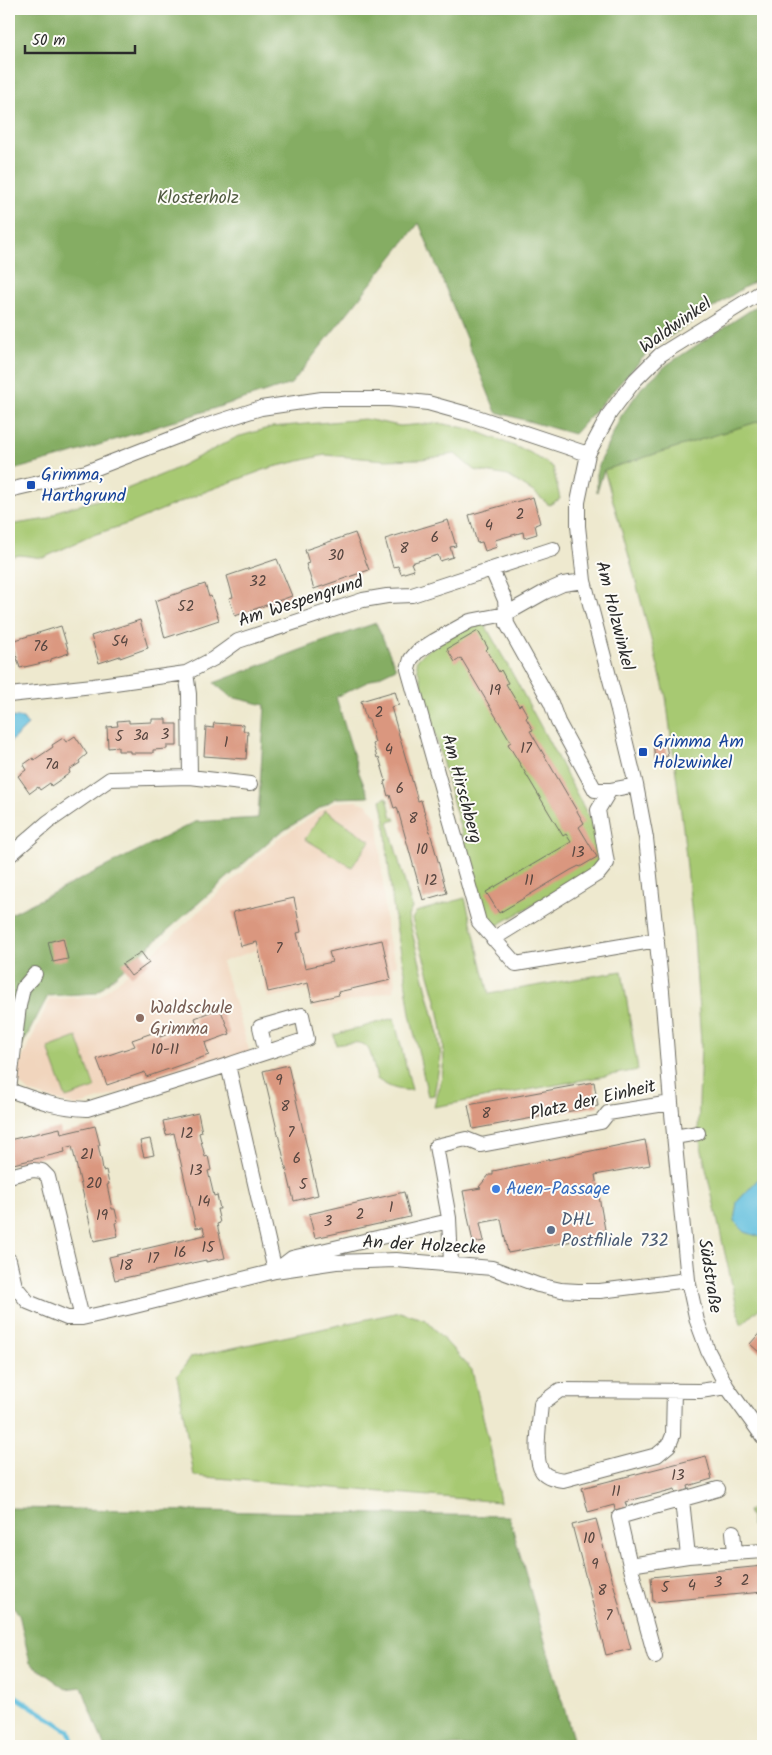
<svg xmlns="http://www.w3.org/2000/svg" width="772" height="1755" font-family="Kalam,sans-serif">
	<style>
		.built { fill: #f1d5bd }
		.green { fill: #a7c972; stroke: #697a4e }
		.forest { fill: #85ad64; stroke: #586c48 }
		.water { fill: #5fbedd; stroke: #457484 }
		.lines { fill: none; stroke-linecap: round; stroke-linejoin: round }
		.stream { stroke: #5fbedd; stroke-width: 4.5 }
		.building { fill: #da977f }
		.minor-casing { stroke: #6f6e64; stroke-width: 16 }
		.minor { stroke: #fff; stroke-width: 14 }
		.transit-dot { fill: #1a4fb4; stroke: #fdfcf7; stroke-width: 2 }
		.education-dot { fill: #8d6e63; stroke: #fdfcf7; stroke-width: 2 }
		.shop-dot { fill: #3f7fe0; stroke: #fdfcf7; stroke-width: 2 }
		.service-dot { fill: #5c6f8a; stroke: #fdfcf7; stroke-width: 2 }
		.labels { text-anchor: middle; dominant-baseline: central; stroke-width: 4; stroke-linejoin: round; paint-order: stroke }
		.number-label { font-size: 15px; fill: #574640 }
		.park-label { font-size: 18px; fill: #505a40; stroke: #fdfcf7 }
		.street-label { font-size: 18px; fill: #2b2b2b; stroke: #fdfcf7 }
		.transit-label { font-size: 18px; fill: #164399; stroke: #fdfcf7; text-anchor: start }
		.education-label { font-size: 18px; fill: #785e54; stroke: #fdfcf7; text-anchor: start }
		.shop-label { font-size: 18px; fill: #366cbe; stroke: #fdfcf7; text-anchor: start }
		.service-label { font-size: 18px; fill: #4e5e75; stroke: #fdfcf7; text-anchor: start }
	</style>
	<rect width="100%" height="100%" fill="#fdfcf7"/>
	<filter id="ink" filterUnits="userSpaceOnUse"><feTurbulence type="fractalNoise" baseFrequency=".02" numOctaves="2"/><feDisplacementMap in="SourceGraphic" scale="10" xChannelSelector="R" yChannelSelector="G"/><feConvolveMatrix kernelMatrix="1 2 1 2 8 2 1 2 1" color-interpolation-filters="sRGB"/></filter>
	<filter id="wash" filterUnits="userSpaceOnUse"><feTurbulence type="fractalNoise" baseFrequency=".0096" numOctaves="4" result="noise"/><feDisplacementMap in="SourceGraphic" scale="20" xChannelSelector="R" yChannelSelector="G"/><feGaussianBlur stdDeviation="1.12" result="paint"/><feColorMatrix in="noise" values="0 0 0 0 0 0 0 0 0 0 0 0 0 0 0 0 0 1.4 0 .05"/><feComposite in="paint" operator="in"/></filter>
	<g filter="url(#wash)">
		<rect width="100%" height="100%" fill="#eee9cf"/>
		<path class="built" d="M357,801L368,805L378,819L387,936L397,965L392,967L395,982L393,991L313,1010L308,989L268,998L256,950L222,962L250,1053L76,1106L31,1093L17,1082L16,1072L50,999L99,997L163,944L279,838L335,802Z"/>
		<path class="green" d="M365,419L400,426L438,423L471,429L529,452L553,467L560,499L549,505L535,493L508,476L474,470L455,454L422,459L385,460L325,455L269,468L207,491L130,523L93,535L43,558L20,555L9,557V525L48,519L60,510L102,499L171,471L237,437L272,427Z
			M763,420V1305L741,1325L698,1133L701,1043L694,937L683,828L666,697L632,567L604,470Z
			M484,623C524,693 561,765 599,836L602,852L597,868L496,926L485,921L416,662C428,644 463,629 484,623Z
			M387,797L392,818L394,817L396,820L388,822L412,908L408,916L438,1034L441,1056L434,1095L428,1096L410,1014L405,979L406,976C398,941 392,906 389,869C386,846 387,823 381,800Z
			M325,810L370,841L352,867L305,839Z
			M465,898L489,994L622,971L638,1070L434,1107C437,1094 442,1082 443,1069C449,1025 424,962 412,919L416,912Z
			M394,1018L412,1090C398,1091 388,1087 377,1079C368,1046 373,1038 336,1045L334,1035Z
			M77,1037L95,1088L66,1098L48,1048Z
			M400,1312L426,1320L472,1370L491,1451L500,1502L194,1476L177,1376L191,1357Z
			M755,1507L763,1510V1532H757L751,1526V1518L748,1511Z"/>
		<path class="forest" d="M9,9H763V277L743,288L651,349L574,434L496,412L419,223L291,384L64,456L9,471Z
			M763,302V420L604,470L597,492V470L603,455L621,416L642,387L668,364Z
			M376,623L396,668L336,697L359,773L369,797L336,798L275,836L96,993L48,996L9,1070V915L195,822L258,818L265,705L231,697L214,683L316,644Z
			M9,1508L509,1516L575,1746H104L82,1687L66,1689L30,1663L19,1614L9,1601Z"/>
		<path class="water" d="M9,717L23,718L28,725L9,743Z
			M759,1178H763V1238L745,1232L734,1221L737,1202Z"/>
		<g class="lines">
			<path class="stream" d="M9,1692L69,1731L74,1746"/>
		</g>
		<g id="blocks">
			<path class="building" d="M533,497L540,523L535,525L537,534L524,538L523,532L495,540L497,547L485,551L482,542L477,543L469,515Z
				M448,520L456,546L450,547L453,557L440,561L438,555L411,563L414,570L401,574L398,566L393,567L385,539Z
				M355,533L369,570L314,589L306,564L309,563L305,550Z
				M277,559L292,596L235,616L229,598L233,597L227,576Z
				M205,584L209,597L211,596L219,620L165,638L155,601Z
				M140,620L148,648L120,658V656L99,663L91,636Z
				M61,626L69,653L51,659V661L20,668L12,641Z
				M478,631L488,648L486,650L495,665L499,672L501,670L508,683L506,684L519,706L521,704L528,716L526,718L533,730L530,731L584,823L579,827L597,857L580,867L579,866L571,870L499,913L486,892L571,842L566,834L563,836L508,744L511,742L461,658L455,662L447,649Z
				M395,691L399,705L391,707L418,801L421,800L447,893L423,900L397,807L394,808L390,795L388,796L384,782L386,781L379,757L377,758L373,744L375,743L369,719H366L361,701Z
				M152,719H166V724H177V746H167V749L153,750V753H130V751H118V747L108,748L107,727L118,726L117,721L129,720V723L152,722Z
				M214,723L244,725L243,731H248L246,759L204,756L206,727L213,728Z
				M75,736L87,754L79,761L80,763L69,770L70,773L51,786L50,783L40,790L38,787L30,793L18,776L26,770L23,765L33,758L34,760L53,747L52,745L63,738L66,742Z
				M665,740L668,756L655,759L653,742Z
				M294,898L301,932L297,933L305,968L332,962L329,952L382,940L391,980L338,992L339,995L312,1001L308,983L268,992L257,942L241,946L233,912Z
				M63,938L68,959L53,962L48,942Z
				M141,952L149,963L131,976L122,964Z
				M220,1008L230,1034L205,1043L209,1055L146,1077L145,1072L107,1085L97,1059L135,1046L132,1040L158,1031L160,1037L197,1024L195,1018Z
				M288,1065L318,1195L294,1201L263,1071Z
				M594,1082L598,1106L473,1129L468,1105Z
				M198,1113L202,1132L199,1133L205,1157L208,1156L211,1170L208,1171L214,1196L217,1195L220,1209H217L220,1223L217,1224L225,1258L206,1262V1260L115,1280L109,1257L205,1235L203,1227L196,1228L174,1133L166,1135L163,1121Z
				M95,1126L100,1145H98L102,1163L103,1171L106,1170L109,1184L107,1185L112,1209H115L118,1222L115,1223L118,1236L94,1241L72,1146L64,1148L65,1152L9,1165V1140L60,1128L61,1134Z
				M150,1139L154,1155L144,1157L140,1141Z
				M645,1140L650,1165L595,1175L606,1235L508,1253L501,1219L480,1223L484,1241L473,1243L463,1191L481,1188L479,1187L489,1175H493V1171Z
				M404,1192L410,1217L315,1238L309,1214Z
				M763,1329V1349L760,1353L750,1344Z
				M706,1456L712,1479L688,1486L689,1490L676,1494L675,1489L625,1502L627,1507L615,1510L614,1505L588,1512L582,1488Z
				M596,1519L631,1649L606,1655L572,1525Z
				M763,1566V1592L653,1602L651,1577Z"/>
		</g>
	</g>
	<g filter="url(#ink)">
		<use href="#blocks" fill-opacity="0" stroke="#6f6e64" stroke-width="1"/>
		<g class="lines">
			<defs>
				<path id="minor" d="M763,291L660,355L635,380L610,413L588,454L578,502V526L584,581L618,710L636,785L646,838L662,991L671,1103L688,1280L697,1321L708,1351L727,1387L763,1437
					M9,490L86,472L199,428L261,408L322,399H389L428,403L471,415L588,454
					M492,570L505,600L507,624L551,703L558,722L595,790H610L636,785
					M584,581L563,584L545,592L506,614L470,621L434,641L417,652L411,659L408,669L479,922L516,964L657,940
					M9,695L93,686L186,673L213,659L238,641L363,600L387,596L412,595L553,549
					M190,777L250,784
					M9,856L48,822L110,779L190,777L189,694L186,673
					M493,939L599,873L607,863L598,810L610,790
					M228,1065L275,1271L292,1258L449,1221
					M9,1090C37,1100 57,1108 87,1109L228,1065C254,1056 280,1048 307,1039L302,1015L260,1027L266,1052
					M9,1090L19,1006L23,988L35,974
					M674,1137L698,1133
					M9,1176L33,1170L42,1171L48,1177L82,1318
					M9,1260L15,1286L28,1302L67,1318H82L127,1308L275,1271L336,1262L396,1260L492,1268L538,1285L561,1290L578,1291H600L688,1280
					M451,1264L449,1218L436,1146L466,1139L481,1145L601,1122L608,1113L671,1103
					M674,1390L673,1435L669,1445L657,1455L563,1480C556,1479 546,1477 542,1471C533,1459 540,1419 541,1404L560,1390L700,1391L727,1387
					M682,1500L688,1556
					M733,1532L735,1552
					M630,1565L619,1517C652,1507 685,1499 718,1489
					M655,1656L630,1565L688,1556L763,1551"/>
			</defs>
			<use href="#minor" class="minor-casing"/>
			<use href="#minor" class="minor"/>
		</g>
	</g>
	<g class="transit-dot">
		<rect x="26" y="480" width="10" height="10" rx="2.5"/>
		<rect x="638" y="747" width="10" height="10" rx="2.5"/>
	</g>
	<circle class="education-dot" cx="140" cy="1018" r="5"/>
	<circle class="shop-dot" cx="496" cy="1189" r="5"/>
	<circle class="service-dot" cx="551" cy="1230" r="5"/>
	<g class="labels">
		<g class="number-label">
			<text x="520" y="515">2</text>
			<text x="489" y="526">4</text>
			<text x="435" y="538">6</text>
			<text x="404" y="549">8</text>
			<text x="336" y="556">30</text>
			<text x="258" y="582">32</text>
			<text x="186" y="607">52</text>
			<text x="120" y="642">54</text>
			<text x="41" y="647">76</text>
			<text x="495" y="691">19</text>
			<text x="379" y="713">2</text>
			<text x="165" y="735">3</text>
			<text x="141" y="736">3a</text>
			<text x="119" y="737">5</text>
			<text x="226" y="743">1</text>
			<text x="526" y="749">17</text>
			<text x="389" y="750">4</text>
			<text x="52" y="765">7a</text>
			<text x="400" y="789">6</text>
			<text x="413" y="819">8</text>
			<text x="422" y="850">10</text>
			<text x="578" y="853">13</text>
			<text x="431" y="881">12</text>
			<text x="529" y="881">11</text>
			<text x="279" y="949">7</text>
			<text x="165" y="1050">10-11</text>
			<text x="279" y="1081">9</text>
			<text x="285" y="1107">8</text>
			<text x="486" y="1114">8</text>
			<text x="291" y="1133">7</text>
			<text x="187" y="1134">12</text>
			<text x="87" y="1155">21</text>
			<text x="297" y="1159">6</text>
			<text x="196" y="1171">13</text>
			<text x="94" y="1184">20</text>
			<text x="303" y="1185">5</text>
			<text x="204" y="1202">14</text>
			<text x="391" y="1208">1</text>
			<text x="360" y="1215">2</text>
			<text x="102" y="1216">19</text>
			<text x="328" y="1222">3</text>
			<text x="208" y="1248">15</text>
			<text x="180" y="1253">16</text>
			<text x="153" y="1259">17</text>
			<text x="126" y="1266">18</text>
			<text x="678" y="1476">13</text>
			<text x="616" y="1492">11</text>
			<text x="589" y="1539">10</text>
			<text x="595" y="1565">9</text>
			<text x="745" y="1581">2</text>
			<text x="718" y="1583">3</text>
			<text x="692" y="1586">4</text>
			<text x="665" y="1588">5</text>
			<text x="602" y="1591">8</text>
			<text x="609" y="1616">7</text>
		</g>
		<g class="park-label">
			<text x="198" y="198">Klosterholz</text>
		</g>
		<g class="street-label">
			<text transform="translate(676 326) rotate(-35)">Waldwinkel</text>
			<text transform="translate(301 602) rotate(-18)">Am Wespengrund</text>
			<text transform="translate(614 616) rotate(76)">Am Holzwinkel</text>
			<text transform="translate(461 789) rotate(75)">Am Hirschberg</text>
			<text transform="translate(593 1101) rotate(-13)">Platz der Einheit</text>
			<text transform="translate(424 1246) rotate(3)">An der Holzecke</text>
			<text transform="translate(709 1276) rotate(81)">Südstraße</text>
		</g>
		<g class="transit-label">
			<text x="41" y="475">Grimma,<tspan x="41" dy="21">Harthgrund</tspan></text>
			<text x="653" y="742">Grimma Am<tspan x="653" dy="21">Holzwinkel</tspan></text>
		</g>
		<g class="education-label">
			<text x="150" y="1008">Waldschule<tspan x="150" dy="21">Grimma</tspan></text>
		</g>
		<g class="shop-label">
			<text x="506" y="1189">Auen-Passage</text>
		</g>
		<g class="service-label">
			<text x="561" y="1220">DHL<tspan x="561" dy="21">Postfiliale 732</tspan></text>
		</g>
	</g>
	<rect width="772" height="1755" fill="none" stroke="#fdfcf7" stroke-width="30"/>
	<path d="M25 45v8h110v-8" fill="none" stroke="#2b2b2b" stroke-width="2.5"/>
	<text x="32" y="45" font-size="15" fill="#2b2b2b" stroke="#fdfcf7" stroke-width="4" paint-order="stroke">50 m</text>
</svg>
